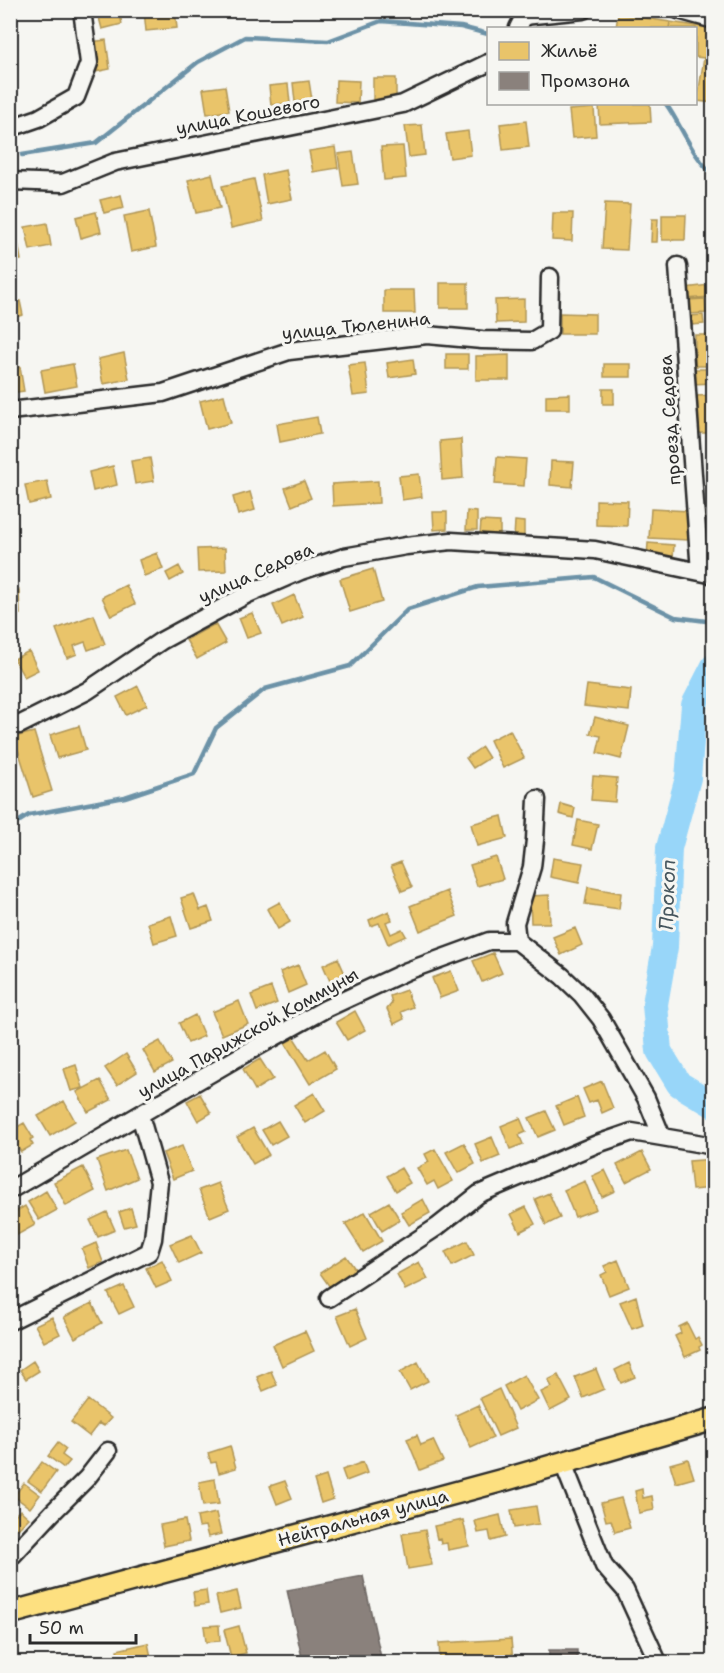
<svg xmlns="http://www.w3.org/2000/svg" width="724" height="1673" font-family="'Shantell Sans',sans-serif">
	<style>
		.homes { fill: #e9c46a; stroke: #b09657; stroke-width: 1.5 }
		.industry { fill: #8a817c; stroke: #6e6764; stroke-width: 1.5 }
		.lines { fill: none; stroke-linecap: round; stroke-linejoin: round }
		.stream { stroke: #6c92a7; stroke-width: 4.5 }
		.river { stroke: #98d6f9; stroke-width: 26 }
		.minor-casing { stroke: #2b2b2b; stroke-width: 21 }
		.major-casing { stroke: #2b2b2b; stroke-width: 26 }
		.minor { stroke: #f6f6f2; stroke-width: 16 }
		.major { stroke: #fde080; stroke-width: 21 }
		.labels { text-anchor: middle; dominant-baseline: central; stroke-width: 6; stroke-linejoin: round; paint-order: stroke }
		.street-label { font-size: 18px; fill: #2b2b2b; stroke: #f6f6f2 }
		.water-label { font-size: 20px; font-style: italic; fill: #46565e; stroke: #f6f6f2 }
	</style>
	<rect width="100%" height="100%" fill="#f6f6f2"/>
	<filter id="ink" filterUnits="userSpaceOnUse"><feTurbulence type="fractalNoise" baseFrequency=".0167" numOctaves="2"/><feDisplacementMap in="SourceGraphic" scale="12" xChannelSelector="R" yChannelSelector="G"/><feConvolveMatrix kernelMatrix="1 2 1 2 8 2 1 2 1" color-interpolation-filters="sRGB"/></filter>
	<g filter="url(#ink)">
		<path class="homes" d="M97,10H119L122,24L102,29Z
			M144,10H175L177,28L146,31Z
			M618,14L670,22L669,28H616Z
			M670,22L709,28L705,58L714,59V103L697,101L704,58L696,57V28H669Z
			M106,40L110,69L95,72L90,42Z
			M373,78H396V100H373Z
			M336,80L359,81L358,103L335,102Z
			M309,81L312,100L295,102L293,83Z
			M288,84L290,103L271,105L269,86Z
			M225,86L229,111L207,114L203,89Z
			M599,104H650L651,122L600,124Z
			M594,108L596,136L572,138L569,110Z
			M526,121L529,147L503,150L500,124Z
			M422,125L425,155L409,157L405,126Z
			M468,131L471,155L450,158L446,134Z
			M403,146L406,178L384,180L381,147Z
			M335,147L338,168L313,172L309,151Z
			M353,152L358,184L343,186L338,154Z
			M286,170L292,199L267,204L262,175Z
			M212,174L220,208L196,213L188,180Z
			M254,179L263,221L231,228L222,186Z
			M121,195L124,208L104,213L100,200Z
			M605,203L630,204L627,250L602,249Z
			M149,211L156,247L131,252L124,216Z
			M96,212L101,232L81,238L76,217Z
			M553,213H573L572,241L552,240Z
			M662,215H686L685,240H662Z
			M652,219H658L657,242H651Z
			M47,223L51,246L30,250L25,227Z
			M16,231L21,260L10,262V232Z
			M440,283H468V308H440Z
			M709,285L710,297L686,299L685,288Z
			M384,290H414L415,313H384Z
			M524,299V322L496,323L495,300Z
			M705,299L706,313L689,314L688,300Z
			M20,301L23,315L15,317L11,303Z
			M560,313L595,314V334H560Z
			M703,315L704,324L691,325L690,316Z
			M695,335H711L710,366H695Z
			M124,353L129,379L103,384L98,359Z
			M446,354H468V369H446Z
			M509,355V380H476V356Z
			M413,359L415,374L389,378L387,363Z
			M365,363L369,394L353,396L348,365Z
			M73,364L77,386L45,392L41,370Z
			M604,364H631V377H604Z
			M20,367L24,391L10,393V369Z
			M693,369H714V383L693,384Z
			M603,389H614V404H603Z
			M570,394V409H546V395Z
			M224,395L231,423L207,429L200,401Z
			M714,395V433H699L697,396Z
			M317,417L320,434L280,442L277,424Z
			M461,439L463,478L442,480L440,441Z
			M497,457L526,459L524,486L495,484Z
			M150,458L154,481L135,484L131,461Z
			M551,461L574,462L572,487L550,485Z
			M113,466L117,485L93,491L89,472Z
			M419,474L422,497L402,500L399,476Z
			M47,481L51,499L29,504L25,485Z
			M304,481L311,498L292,506L285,488Z
			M378,481L379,503L333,506L332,484Z
			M250,492L255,510L238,515L233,497Z
			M596,500L628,501L627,526L596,525Z
			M651,509L690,511L688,540L649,538Z
			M467,511L477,512V530H466Z
			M433,512H447V529L434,530Z
			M704,512L714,514V527L703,526Z
			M481,521L500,522V535L480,534Z
			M515,521L524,522V538H514Z
			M648,543L674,545L673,558L647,556Z
			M225,548L226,571L198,572L197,549Z
			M157,553L163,569L144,576L139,560Z
			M179,566L183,574L170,581L166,573Z
			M373,569L382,602L350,612L340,579Z
			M126,585L135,604L111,616L102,597Z
			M19,590L20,614H10V591Z
			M294,595L303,617L282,626L273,605Z
			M252,613L261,633L247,638L239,618Z
			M94,615L105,644L88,650L85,642L74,646L77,654L67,658L56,629Z
			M215,624L226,643L197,659L186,640Z
			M29,651L38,670L24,677L14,659Z
			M587,685L631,690L629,711L584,706Z
			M138,686L147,705L126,715L117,697Z
			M595,717L629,726L621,759L597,753L601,736L590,734Z
			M79,726L86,750L57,758L50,735Z
			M510,730L524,758L503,768L490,740Z
			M34,732L52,791L33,797L14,737Z
			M482,747L489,758L473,768L466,758Z
			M593,776L617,778L615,802L591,800Z
			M561,804L575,808L573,818L559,814Z
			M502,816L507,838L477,846L471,824Z
			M578,820L598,824L592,849L573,845Z
			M496,857L503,879L477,886L470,865Z
			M553,858L583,863L579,883L550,877Z
			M401,862L412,887L402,891L391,866Z
			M588,887L621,893L619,909L585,904Z
			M447,891L457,916L420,931L410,906Z
			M194,894L200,910L208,907L213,921L191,928L181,898Z
			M549,895L550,923H531L530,896Z
			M280,902L290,922L278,929L267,909Z
			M389,911L392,920L386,922L391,934L402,929L406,936L388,944L379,923L371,926L369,920Z
			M171,916L177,936L154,943L148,923Z
			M575,928L582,945L561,955L553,937Z
			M493,953L502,973L482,982L473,961Z
			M338,958L345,974L330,981L323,965Z
			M298,965L306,985L288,993L280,972Z
			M451,971L459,991L440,998L432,978Z
			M271,987L277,1003L257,1011L251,995Z
			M406,990L413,1007L401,1012L404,1019L394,1024L387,1009L392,1003L390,996Z
			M239,1001L248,1024L222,1035L212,1012Z
			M355,1011L365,1030L347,1040L336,1022Z
			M195,1015L204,1036L188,1043L179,1023Z
			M294,1038L308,1060L325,1050L336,1069L310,1084L285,1043Z
			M160,1041L172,1063L155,1072L143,1050Z
			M126,1054L137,1072L117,1085L105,1068Z
			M260,1059L273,1079L255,1090L243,1069Z
			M76,1065L83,1088L71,1091L64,1069Z
			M100,1080L111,1100L88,1112L77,1092Z
			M602,1081L613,1108L602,1113L597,1100L589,1103L583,1089Z
			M314,1093L325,1111L305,1123L294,1105Z
			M200,1094L211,1113L198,1121L187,1101Z
			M577,1097L584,1117L564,1125L556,1106Z
			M64,1101L75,1121L50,1136L38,1116Z
			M546,1111L555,1130L538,1137L529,1118Z
			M520,1118L526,1132L519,1135L523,1144L510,1149L501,1126Z
			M278,1121L287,1136L271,1145L262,1130Z
			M24,1123L33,1138L30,1140L33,1145L21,1152L10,1136V1131Z
			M253,1128L269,1155L253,1164L237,1137Z
			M492,1137L500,1156L483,1163L475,1144Z
			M464,1143L475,1164L458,1173L446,1152Z
			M182,1146L192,1171L173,1179L163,1153Z
			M435,1149L453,1181L438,1189L434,1181L427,1185L417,1168L429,1162L425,1154Z
			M126,1150L137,1178L108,1191L97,1160Z
			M642,1152L651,1169L626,1182L617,1165Z
			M714,1159V1188L692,1190L689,1161Z
			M83,1167L95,1191L66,1206L54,1182Z
			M401,1168L410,1183L396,1191L387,1176Z
			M605,1170L615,1191L602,1197L592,1176Z
			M585,1181L596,1209L575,1217L564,1190Z
			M218,1183L229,1209L210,1217L199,1190Z
			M46,1191L57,1210L39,1220L28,1202Z
			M549,1193L560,1218L546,1225L535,1199Z
			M423,1199L430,1213L409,1225L401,1212Z
			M389,1202L400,1220L382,1231L371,1212Z
			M25,1206L35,1225L17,1235L10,1224V1215Z
			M526,1207L535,1224L520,1232L511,1214Z
			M131,1208L136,1224L124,1227L119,1212Z
			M107,1212L115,1230L98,1237L90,1220Z
			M365,1212L382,1241L363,1252L345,1224Z
			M192,1235L201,1253L179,1263L170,1244Z
			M467,1241L474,1255L452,1266L445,1252Z
			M96,1243L103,1262L89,1268L82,1249Z
			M346,1256L358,1273L332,1290L320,1273Z
			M162,1260L172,1281L156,1288L146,1268Z
			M618,1260L629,1287L609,1295L601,1275L607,1272L604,1266Z
			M419,1262L428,1279L405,1290L397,1274Z
			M124,1286L134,1307L119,1314L108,1293Z
			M636,1296L643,1325L632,1329L620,1302Z
			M92,1303L102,1323L75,1338L64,1317Z
			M355,1309L367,1338L350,1346L337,1316Z
			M52,1317L60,1334L44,1342L35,1325Z
			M687,1323L695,1339L698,1337L702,1345L699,1347L700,1350L685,1357L675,1336L681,1333L679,1327Z
			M305,1331L314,1351L282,1366L273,1345Z
			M33,1361L39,1371L26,1379L20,1370Z
			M418,1362L428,1381L410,1390L400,1372Z
			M629,1363L635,1377L621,1383L615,1370Z
			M596,1369L604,1389L583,1398L575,1377Z
			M271,1371L277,1385L263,1391L257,1377Z
			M524,1375L538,1400L517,1411L504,1386Z
			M558,1375L571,1400L550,1411L541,1392L552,1387L548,1380Z
			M499,1389L516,1428L498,1436L480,1398Z
			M88,1400L111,1418L104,1426L99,1423L89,1436L71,1422Z
			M478,1405L493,1438L471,1448L456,1415Z
			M417,1435L421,1445L433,1440L443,1461L420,1470L407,1439Z
			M58,1443L66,1449L62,1455L70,1461L64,1468L48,1456Z
			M230,1446L236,1468L219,1473L216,1462L211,1463L208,1453Z
			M688,1459L694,1478L676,1483L670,1464Z
			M42,1462L56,1472L42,1491L28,1481Z
			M363,1462L367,1473L346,1481L342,1470Z
			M326,1476L333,1499L321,1503L314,1480Z
			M215,1479L219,1504L203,1506L199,1482Z
			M285,1481L292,1498L277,1504L270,1486Z
			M24,1483L40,1495L30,1508L14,1496Z
			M642,1489L643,1498L652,1496L654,1510L639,1513L635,1491Z
			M621,1498L630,1528L615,1532L611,1520L606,1521L601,1503Z
			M536,1506L539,1524L514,1528L511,1510Z
			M20,1510L29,1518L18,1529L10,1522V1520Z
			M216,1513L221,1534L208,1537L205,1526L199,1527L197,1517Z
			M500,1515L505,1537L491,1541L489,1531L478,1533L475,1521Z
			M185,1520L189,1541L164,1546L160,1525Z
			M463,1520L469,1546L448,1550L447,1543L441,1544L440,1538L437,1539L434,1526Z
			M425,1530L432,1565L408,1569L402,1534Z
			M206,1590L208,1604L195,1606L193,1592Z
			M237,1591L241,1608L220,1613L216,1596Z
			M219,1625L220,1641L206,1642L204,1626Z
			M239,1626L246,1653L231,1657L224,1630Z
			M511,1639L513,1662H440L439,1643Z
			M148,1643L152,1662H120L117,1650Z"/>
		<path class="industry" d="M363,1576L382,1662H303L287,1590Z
			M549,1650H577V1662H549Z"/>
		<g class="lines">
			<path class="stream" d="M666,104C682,126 692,157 714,175
				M22,155L96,143L198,62L245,37L328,41L381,21L461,27L488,34
				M10,827L29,815L125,797L194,774L216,728L265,689L350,666L408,609L478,587L594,577L675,617L714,622"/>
			<path class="river" d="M714,666L694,705L688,778L669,848L665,947L655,1004L659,1051L679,1084L714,1105"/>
			<defs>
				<path id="minor" d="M678,10L714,20
					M518,28L524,16L583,10
					M10,128L39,118L76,97L89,63L82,10
					M10,181L63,183L115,162L403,104L488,63
					M678,266L700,572
					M10,411L163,393L289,351L427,335L482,340L532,341L549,331L550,277
					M10,722L19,725L87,691L161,641L246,595L301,571L344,557L406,546L451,541L595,550L714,575
					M537,799L535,840L532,867L515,923L517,941L562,976L582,995L601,1019L646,1098L662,1137L714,1146
					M10,1190L237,1058L325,1009L407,971L489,941H517
					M329,1298L437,1227L479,1194L597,1144L632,1132L662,1137
					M10,1321L149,1252L153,1239L159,1182L140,1115
					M563,1463L604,1566L625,1590L658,1662
					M10,1558L52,1513L87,1478L108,1451"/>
				<path id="major" d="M10,1613L507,1479L714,1419"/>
			</defs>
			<use href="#minor" class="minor-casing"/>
			<use href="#major" class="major-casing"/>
			<use href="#minor" class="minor"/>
			<use href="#major" class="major"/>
		</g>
	</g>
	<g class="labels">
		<g class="street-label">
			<text transform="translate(248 115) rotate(-11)">улица Кошевого</text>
			<text transform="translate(356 326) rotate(-6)">улица Тюленина</text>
			<text transform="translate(670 420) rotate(-94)">проезд Седова</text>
			<text transform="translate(256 573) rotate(-24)">улица Седова</text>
			<text transform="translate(248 1033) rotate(-29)">улица Парижской Коммуны</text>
			<text transform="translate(363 1518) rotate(-15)">Нейтральная улица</text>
		</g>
		<g class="water-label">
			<text transform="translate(667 895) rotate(-88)">Прокоп</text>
		</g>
	</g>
	<rect width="724" height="1673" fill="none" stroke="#f6f6f2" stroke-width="36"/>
	<rect x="18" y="18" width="688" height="1637" fill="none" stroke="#2b2b2b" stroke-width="2" filter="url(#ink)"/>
	<rect x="487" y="27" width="210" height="78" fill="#f6f6f2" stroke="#a5a5a2" stroke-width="1.5"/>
	<rect x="499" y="42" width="30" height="18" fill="#e9c46a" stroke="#a5a5a2" stroke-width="1.5"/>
	<text x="541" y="57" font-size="18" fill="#2b2b2b">Жильё</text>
	<rect x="499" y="72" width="30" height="18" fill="#8a817c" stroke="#a5a5a2" stroke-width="1.5"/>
	<text x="541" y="87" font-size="18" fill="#2b2b2b">Промзона</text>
	<path d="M30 1634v9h106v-9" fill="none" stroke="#2b2b2b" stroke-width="3"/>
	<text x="39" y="1634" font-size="18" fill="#2b2b2b" stroke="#f6f6f2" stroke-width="4.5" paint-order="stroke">50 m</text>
</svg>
